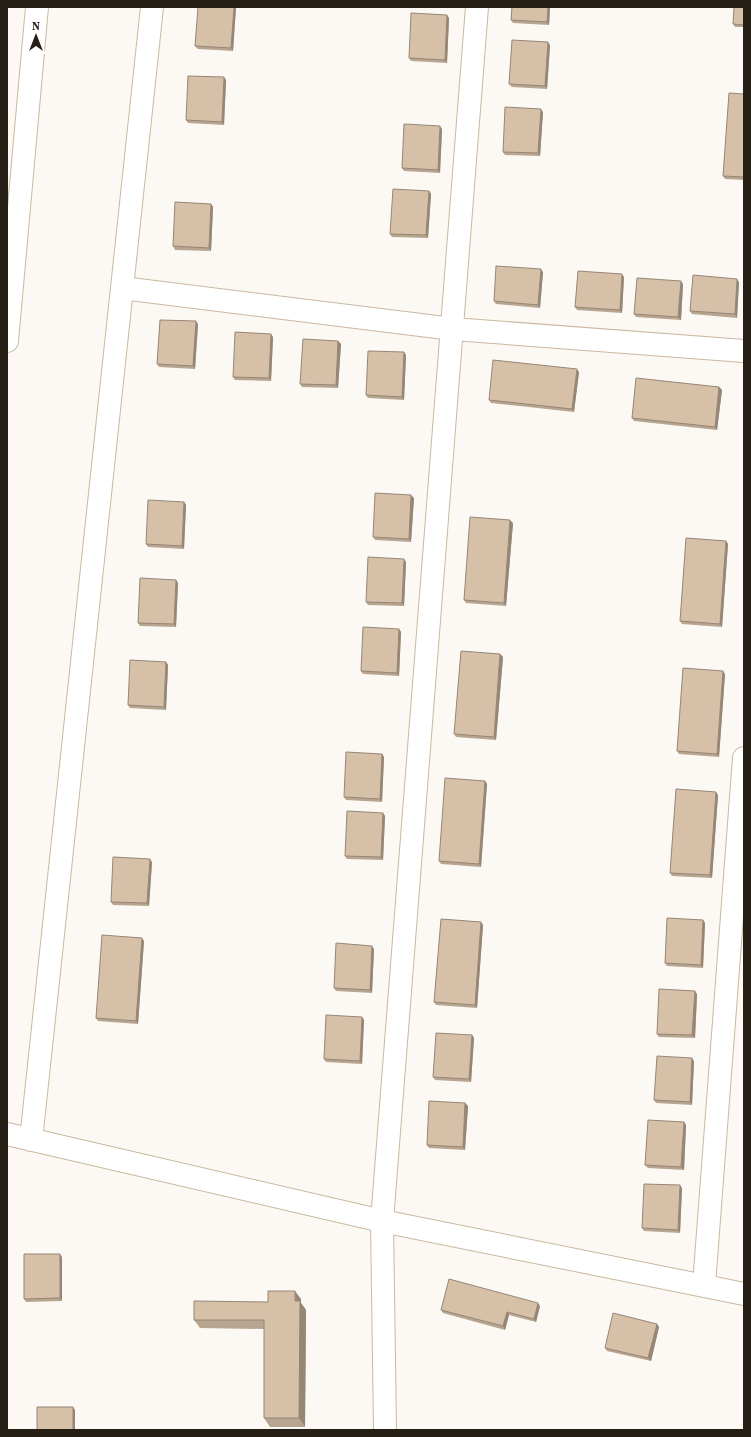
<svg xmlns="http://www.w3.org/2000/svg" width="751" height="1437" font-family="'Source Serif 4',serif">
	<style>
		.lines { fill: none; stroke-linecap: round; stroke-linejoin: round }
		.street-casing { stroke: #cbb89f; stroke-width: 24 }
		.street { stroke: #fff; stroke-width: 22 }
		.wall { fill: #b8a590 }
		.shaded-wall { fill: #968676 }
		.building { fill: #d6c0a8; stroke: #968676 }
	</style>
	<rect width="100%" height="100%" fill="#fcf8f3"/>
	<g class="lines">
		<defs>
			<path id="street" d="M122,288L453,329L744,351
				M7,341L37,7
				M7,1134L382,1221L744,1294
				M31,1140L152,7
				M704,1285L744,758
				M385,1430L382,1221L477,7"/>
		</defs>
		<use href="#street" class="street-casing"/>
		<use href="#street" class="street"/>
	</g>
	<path class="wall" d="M236,7L233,51L198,49L195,46Z
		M512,7H550L549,25L513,23L511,20Z
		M744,7V27H735L733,24Z
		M447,15L449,18L447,63L411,61L409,58Z
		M550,45L547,89L512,87L509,84Z
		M226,80L224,125L188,123L186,120Z
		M744,94V180L725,179L723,176Z
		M543,112L540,156L505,155L503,152Z
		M442,129L440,173L404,171L402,168Z
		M429,191L431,194L428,238L392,237L390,234Z
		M211,204L213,207L211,251L175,250L173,246Z
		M543,272L540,308L496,304L494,301Z
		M624,277L622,313L577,310L575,307Z
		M739,282L737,318L692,314L690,311Z
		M683,284L681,320L636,317L634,314Z
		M198,324L195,369L159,367L157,364Z
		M273,337L271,381L235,380L233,377Z
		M338,341L341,344L338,388L302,387L300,384Z
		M406,355L404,400L368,398L366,395Z
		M579,372L574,412L491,403L489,400Z
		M719,387L722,390L717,430L634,421L632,418Z
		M414,498L411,542L375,540L373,537Z
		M184,502L186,505L184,549L148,547L146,544Z
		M513,523L506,606L466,603L464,600Z
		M726,541L728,544L722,627L682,624L680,621Z
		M406,562L404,606L368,605L366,602Z
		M176,580L178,583L176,627L140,626L138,623Z
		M399,629L401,632L399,676L363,674L361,671Z
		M500,654L503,657L496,740L456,737L454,734Z
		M166,662L168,665L166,710L130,708L128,705Z
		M725,674L719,757L679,754L677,751Z
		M382,754L384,757L382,802L346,800L344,797Z
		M485,781L487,784L481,867L441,864L439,861Z
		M718,795L712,878L672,876L670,873Z
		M383,813L385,816L383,860L347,859L345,856Z
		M152,862L149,906L113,905L111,902Z
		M703,920L705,923L703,968L667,966L665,963Z
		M481,922L483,925L477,1008L436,1005L434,1002Z
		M144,941L138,1024L98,1021L96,1018Z
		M374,949L372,993L336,991L334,988Z
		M697,994L695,1038L659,1037L657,1034Z
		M362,1017L364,1020L362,1064L326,1062L324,1059Z
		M472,1035L474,1038L471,1082L435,1080L433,1077Z
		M694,1061L692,1105L656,1103L654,1100Z
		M465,1103L468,1106L465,1150L429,1148L427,1145Z
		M684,1122L686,1125L684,1170L648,1168L645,1165Z
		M682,1188L680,1233L644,1231L642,1228Z
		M62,1257V1301L26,1302L24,1299Z
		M301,1299V1303L306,1310L305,1427H270L264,1418V1329L200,1328L194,1320L268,1302Z
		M540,1306L536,1322L509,1315L505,1330L443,1313L441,1310Z
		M657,1324L659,1327L651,1361L607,1351L605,1348Z"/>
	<path class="shaded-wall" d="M234,7H236L233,51L231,48Z
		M548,7H550L549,25L547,22Z
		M447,15L449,18L447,63L445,60Z
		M548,42L550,45L547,89L545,86Z
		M224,77L226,80L224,125L222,122Z
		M541,109L543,112L540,156L538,153Z
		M440,126L442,129L440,173L438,170Z
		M429,191L431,194L428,238L426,235Z
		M211,204L213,207L211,251L209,248Z
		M541,269L543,272L540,308L538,305Z
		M622,274L624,277L622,313L620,310Z
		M737,279L739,282L737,318L735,314Z
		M681,281L683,284L681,320L678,317Z
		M196,321L198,324L195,369L193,366Z
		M271,334L273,337L271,381L269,378Z
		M338,341L341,344L338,388L336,385Z
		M404,352L406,355L404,400L402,397Z
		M577,369L579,372L574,412L572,409Z
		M719,387L722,390L717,430L715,427Z
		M411,495L414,498L411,542L409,539Z
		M184,502L186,505L184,549L182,546Z
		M510,520L513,523L506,606L504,603Z
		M726,541L728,544L722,627L720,624Z
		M404,559L406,562L404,606L402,603Z
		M176,580L178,583L176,627L174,624Z
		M399,629L401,632L399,676L397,673Z
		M500,654L503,657L496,740L494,737Z
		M166,662L168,665L166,710L164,707Z
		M723,671L725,674L719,757L717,754Z
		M382,754L384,757L382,802L380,799Z
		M485,781L487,784L481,867L479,864Z
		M716,792L718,795L712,878L710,875Z
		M383,813L385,816L383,860L381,857Z
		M150,859L152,862L149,906L147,903Z
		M703,920L705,923L703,968L701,965Z
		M481,922L483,925L477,1008L475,1005Z
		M142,938L144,941L138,1024L136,1021Z
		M372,946L374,949L372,993L370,990Z
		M695,991L697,994L695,1038L692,1035Z
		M362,1017L364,1020L362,1064L360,1061Z
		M472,1035L474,1038L471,1082L469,1079Z
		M692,1058L694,1061L692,1105L690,1102Z
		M465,1103L468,1106L465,1150L463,1147Z
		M684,1122L686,1125L684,1170L681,1167Z
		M680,1185L682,1188L680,1233L678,1230Z
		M60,1254L62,1257V1301L60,1298Z
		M295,1291L301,1299V1303L306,1310L305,1427L299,1418Z
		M538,1303L540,1306L536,1322L534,1319Z
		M507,1312L509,1315L505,1330L503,1326Z
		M657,1324L659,1327L651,1361L648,1358Z
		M73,1407L75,1410V1430H73Z"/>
	<path class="building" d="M198,7H234L231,48L195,46Z
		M512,7H548L547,22L511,20Z
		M734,7H744V25L733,24Z
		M411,13L447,15L445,60L409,58Z
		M512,40L548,42L545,86L509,84Z
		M188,76L224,77L222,122L186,120Z
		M729,93L744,94V177L723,176Z
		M505,107L541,109L538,153L503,152Z
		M404,124L440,126L438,170L402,168Z
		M393,189L429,191L426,235L390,234Z
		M175,202L211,204L209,248L173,246Z
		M496,266L541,269L538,305L494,301Z
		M578,271L622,274L620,310L575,307Z
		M693,275L737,279L735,314L690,311Z
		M637,278L681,281L678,317L634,314Z
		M160,320L196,321L193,366L157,364Z
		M235,332L271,334L269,378L233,377Z
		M303,339L338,341L336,385L300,384Z
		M368,351L404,352L402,397L366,395Z
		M493,360L577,369L572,409L489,400Z
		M636,378L719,387L715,427L632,418Z
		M375,493L411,495L409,539L373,537Z
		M148,500L184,502L182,546L146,544Z
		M470,517L510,520L504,603L464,600Z
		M686,538L726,541L720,624L680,621Z
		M368,557L404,559L402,603L366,602Z
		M140,578L176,580L174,624L138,623Z
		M363,627L399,629L397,673L361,671Z
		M461,651L500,654L494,737L454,734Z
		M130,660L166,662L164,707L128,705Z
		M683,668L723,671L717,754L677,751Z
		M346,752L382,754L380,799L344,797Z
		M445,778L485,781L479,864L439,861Z
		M676,789L716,792L710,875L670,873Z
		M347,811L383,813L381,857L345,856Z
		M113,857L150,859L147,903L111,902Z
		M667,918L703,920L701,965L665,963Z
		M441,919L481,922L475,1005L434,1002Z
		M102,935L142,938L136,1021L96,1018Z
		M336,943L372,946L370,990L334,988Z
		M659,989L695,991L692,1035L657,1034Z
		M326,1015L362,1017L360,1061L324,1059Z
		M436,1033L472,1035L469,1079L433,1077Z
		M657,1056L692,1058L690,1102L654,1100Z
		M429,1101L465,1103L463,1147L427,1145Z
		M648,1120L684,1122L681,1167L645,1165Z
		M644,1184L680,1185L678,1230L642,1228Z
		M24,1254H60V1298L24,1299Z
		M449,1279L538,1303L534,1319L507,1312L503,1326L441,1310Z
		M268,1291H295V1301H300L299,1418H264V1320H194V1301L268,1302Z
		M613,1313L657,1324L648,1358L605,1348Z
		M37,1407H73V1430H37Z"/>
	<rect width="751" height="1437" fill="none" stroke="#261f15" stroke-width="16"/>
	<g transform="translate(36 36)" stroke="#ffffff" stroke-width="3" paint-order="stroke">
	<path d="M0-3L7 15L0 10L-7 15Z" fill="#261f15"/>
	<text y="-6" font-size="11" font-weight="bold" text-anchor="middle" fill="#261f15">N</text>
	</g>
</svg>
